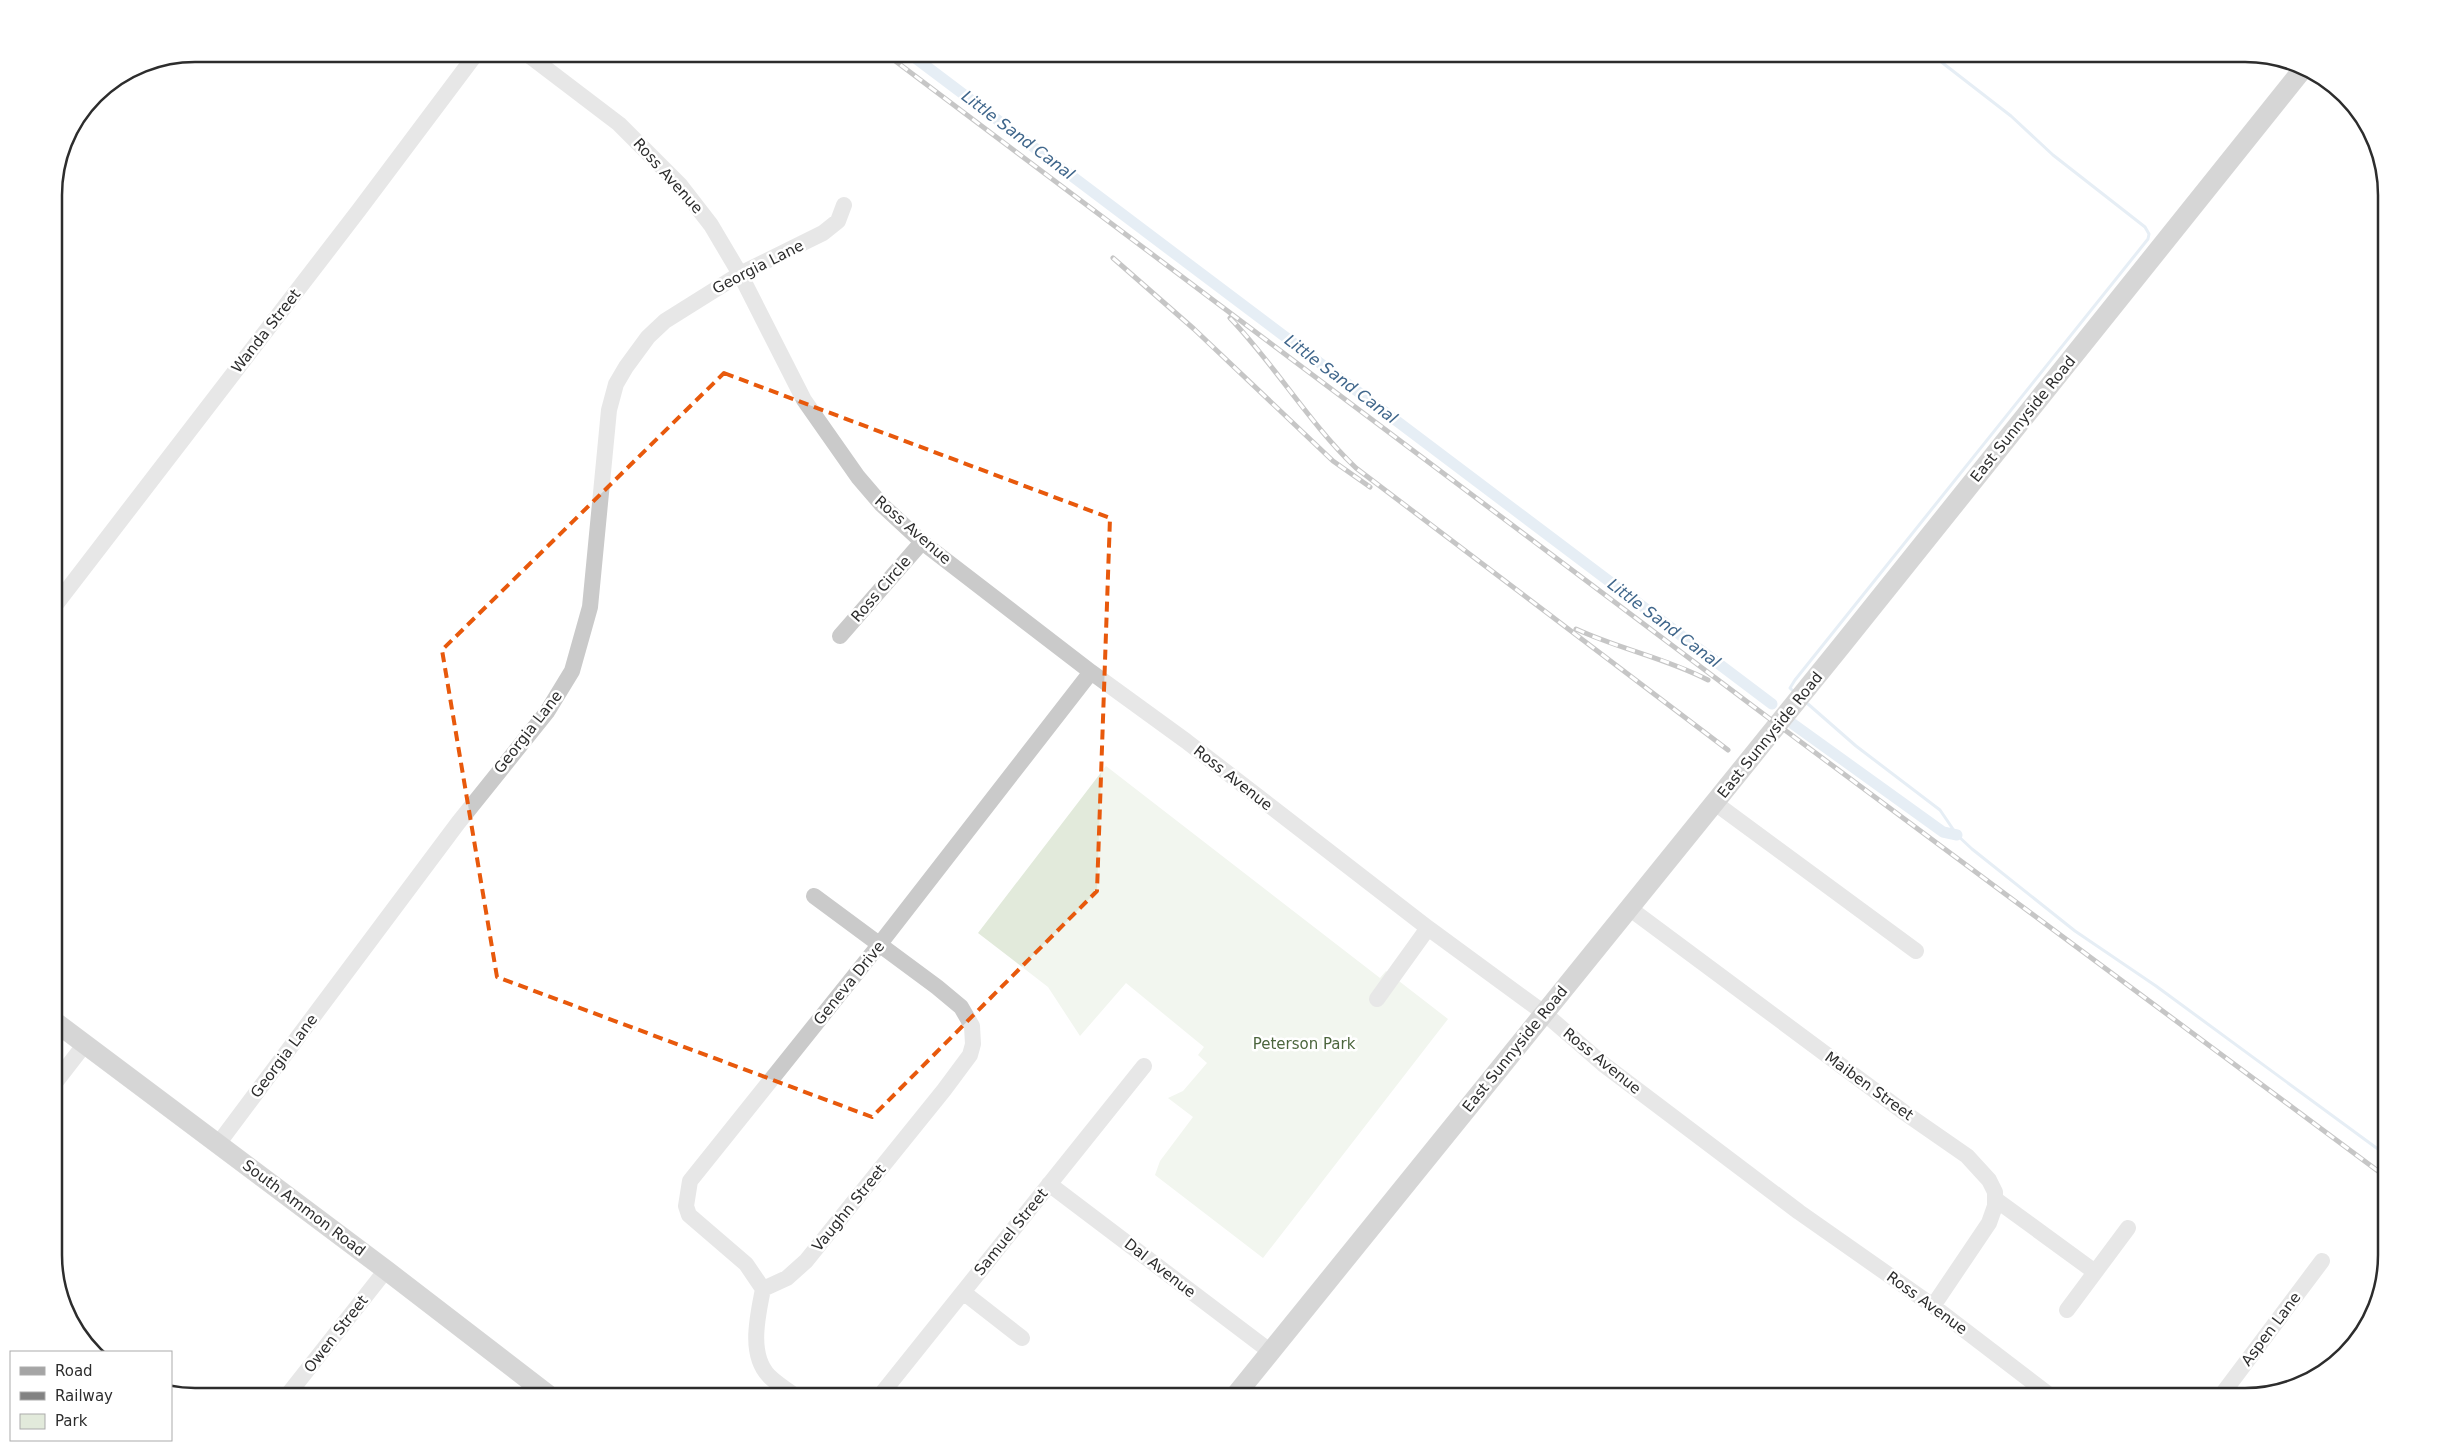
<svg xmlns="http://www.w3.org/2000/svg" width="2440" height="1451" font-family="'DejaVu Sans',sans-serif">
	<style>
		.green { fill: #e2eadb }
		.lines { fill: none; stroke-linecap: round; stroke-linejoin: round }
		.stream { stroke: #c8d9e9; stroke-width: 3 }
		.canal { stroke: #c8d9e9; stroke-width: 11 }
		.minor { stroke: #cacaca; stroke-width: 16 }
		.major { stroke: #a5a5a5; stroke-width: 20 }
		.rail-casing { stroke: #828282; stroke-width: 5 }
		.rail { stroke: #fff; stroke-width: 3; stroke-dasharray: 9; stroke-linecap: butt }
		.marked { fill: none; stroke: #e8590c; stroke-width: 4; stroke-dasharray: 10 6; stroke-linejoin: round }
		.labels { text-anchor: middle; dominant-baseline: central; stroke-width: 5; stroke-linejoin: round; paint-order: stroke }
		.street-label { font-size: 15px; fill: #2d2d2d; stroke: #fff }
		.park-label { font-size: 15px; fill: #4c663d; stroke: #fff }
		.water-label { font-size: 16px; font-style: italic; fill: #3f668b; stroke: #fff }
		.rim { fill: none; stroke: #2d2d2d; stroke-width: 2.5 }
	</style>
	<rect width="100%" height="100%" fill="#fff"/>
	<path class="green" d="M1106,766L1380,978L1386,971L1448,1019L1263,1258L1155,1175L1160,1161L1193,1117L1168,1098L1183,1091L1207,1063L1198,1055L1204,1047L1126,983L1080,1036L1048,987L978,933Z"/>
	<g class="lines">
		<path class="stream" d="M1793,691L1790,688L1795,680L2148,239L2149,234L2145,227L2053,155L2011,116L1931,54
			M1808,704L1856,746L1940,810L1957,835L1972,849L2075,931L2156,986L2386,1155"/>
		<path class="canal" d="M910,54L1772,704
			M1793,724L1943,832L1957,835"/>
		<path class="minor" d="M527,54L619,124L680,185L711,225L740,274L804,400L858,477L882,505L922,542L1091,672L1186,741L1428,928L1544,1013L1603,1064L1799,1212L1933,1306L2052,1397
			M54,607L359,210L476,54
			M840,636L922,542
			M1715,803L1916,951
			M1629,908L1905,1113L1967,1156L1989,1180L1995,1192V1206L1989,1223L1933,1306
			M1377,999L1428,928
			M54,1084L85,1044
			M218,1144L458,823L547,712L572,671L590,607L609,410L616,384L626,367L648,337L665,321L740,274L823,233L838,221L844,205
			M1049,1184L1271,1352
			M1995,1199L2095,1272
			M763,1289L746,1264L689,1215L686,1206L690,1181L879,945L1091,672
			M963,1292L1022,1338
			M2067,1310L2128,1228
			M286,1397L386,1270
			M797,1397C788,1391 777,1384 769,1376C748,1354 758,1315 763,1289L787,1278L806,1261L944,1090L970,1055L973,1044L972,1026L961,1007L937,987L814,896
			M879,1397L1144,1066
			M2220,1397L2322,1261"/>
		<path class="major" d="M54,1021L386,1270L551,1397
			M1234,1397L1842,645L2303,69"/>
		<defs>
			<path id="rail" d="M886,54L1778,725L2386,1177
				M1113,258L1194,329L1333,461L1370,487
				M1230,318C1275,365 1309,423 1356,468L1728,750
				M1576,629C1619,649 1666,658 1708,680"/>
		</defs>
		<use href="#rail" class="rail-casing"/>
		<use href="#rail" class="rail"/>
	</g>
	<path d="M0 0H2440V1451H0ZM724,373L1110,518L1097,891L872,1117L497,977L442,650Z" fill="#fff" fill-opacity=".55" fill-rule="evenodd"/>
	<path class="marked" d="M724,373L1110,518L1097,891L872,1117L497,977L442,650Z"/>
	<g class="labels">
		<g class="street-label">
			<text transform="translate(668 176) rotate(48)">Ross Avenue</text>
			<text transform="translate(758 267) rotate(-27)">Georgia Lane</text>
			<text transform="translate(266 331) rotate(-52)">Wanda Street</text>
			<text transform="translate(2023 419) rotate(-51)">East Sunnyside Road</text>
			<text transform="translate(913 530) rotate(41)">Ross Avenue</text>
			<text transform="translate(881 589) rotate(-49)">Ross Circle</text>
			<text transform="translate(528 732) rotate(-52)">Georgia Lane</text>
			<text transform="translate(1770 735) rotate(-51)">East Sunnyside Road</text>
			<text transform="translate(1233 778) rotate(38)">Ross Avenue</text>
			<text transform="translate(849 983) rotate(-51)">Geneva Drive</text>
			<text transform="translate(1515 1049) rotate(-51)">East Sunnyside Road</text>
			<text transform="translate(284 1056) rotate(-53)">Georgia Lane</text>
			<text transform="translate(1602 1061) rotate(39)">Ross Avenue</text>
			<text transform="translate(1869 1086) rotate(36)">Maiben Street</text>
			<text transform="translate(304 1208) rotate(37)">South Ammon Road</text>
			<text transform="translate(849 1208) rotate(-51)">Vaughn Street</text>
			<text transform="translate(1011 1232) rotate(-51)">Samuel Street</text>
			<text transform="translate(1160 1268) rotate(38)">Dal Avenue</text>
			<text transform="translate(1927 1303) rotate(36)">Ross Avenue</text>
			<text transform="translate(2271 1329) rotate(-53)">Aspen Lane</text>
			<text transform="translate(336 1334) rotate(-52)">Owen Street</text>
		</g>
		<g class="park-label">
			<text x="1304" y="1044">Peterson Park</text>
		</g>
		<g class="water-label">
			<text transform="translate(1018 135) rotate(37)">Little Sand Canal</text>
			<text transform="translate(1341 379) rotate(37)">Little Sand Canal</text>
			<text transform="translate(1664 623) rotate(37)">Little Sand Canal</text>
		</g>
	</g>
	<path d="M0 0H2440V1451H0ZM195 62H2245A133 133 0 0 1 2378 195V1255A133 133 0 0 1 2245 1388H195A133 133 0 0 1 62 1255V195A133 133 0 0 1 195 62Z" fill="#fff" fill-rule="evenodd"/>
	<path class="rim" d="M195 62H2245A133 133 0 0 1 2378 195V1255A133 133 0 0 1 2245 1388H195A133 133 0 0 1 62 1255V195A133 133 0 0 1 195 62Z"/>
	<rect x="10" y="1351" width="162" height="90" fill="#ffffff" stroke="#ababab"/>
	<rect x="20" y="1367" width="25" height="8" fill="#a5a5a5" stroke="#ababab"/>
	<text x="55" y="1376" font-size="15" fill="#2d2d2d">Road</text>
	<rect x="20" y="1392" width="25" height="8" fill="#828282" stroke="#ababab"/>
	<text x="55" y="1401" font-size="15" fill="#2d2d2d">Railway</text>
	<rect x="20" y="1414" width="25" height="15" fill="#e2eadb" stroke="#ababab"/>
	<text x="55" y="1426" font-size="15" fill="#2d2d2d">Park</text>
</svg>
